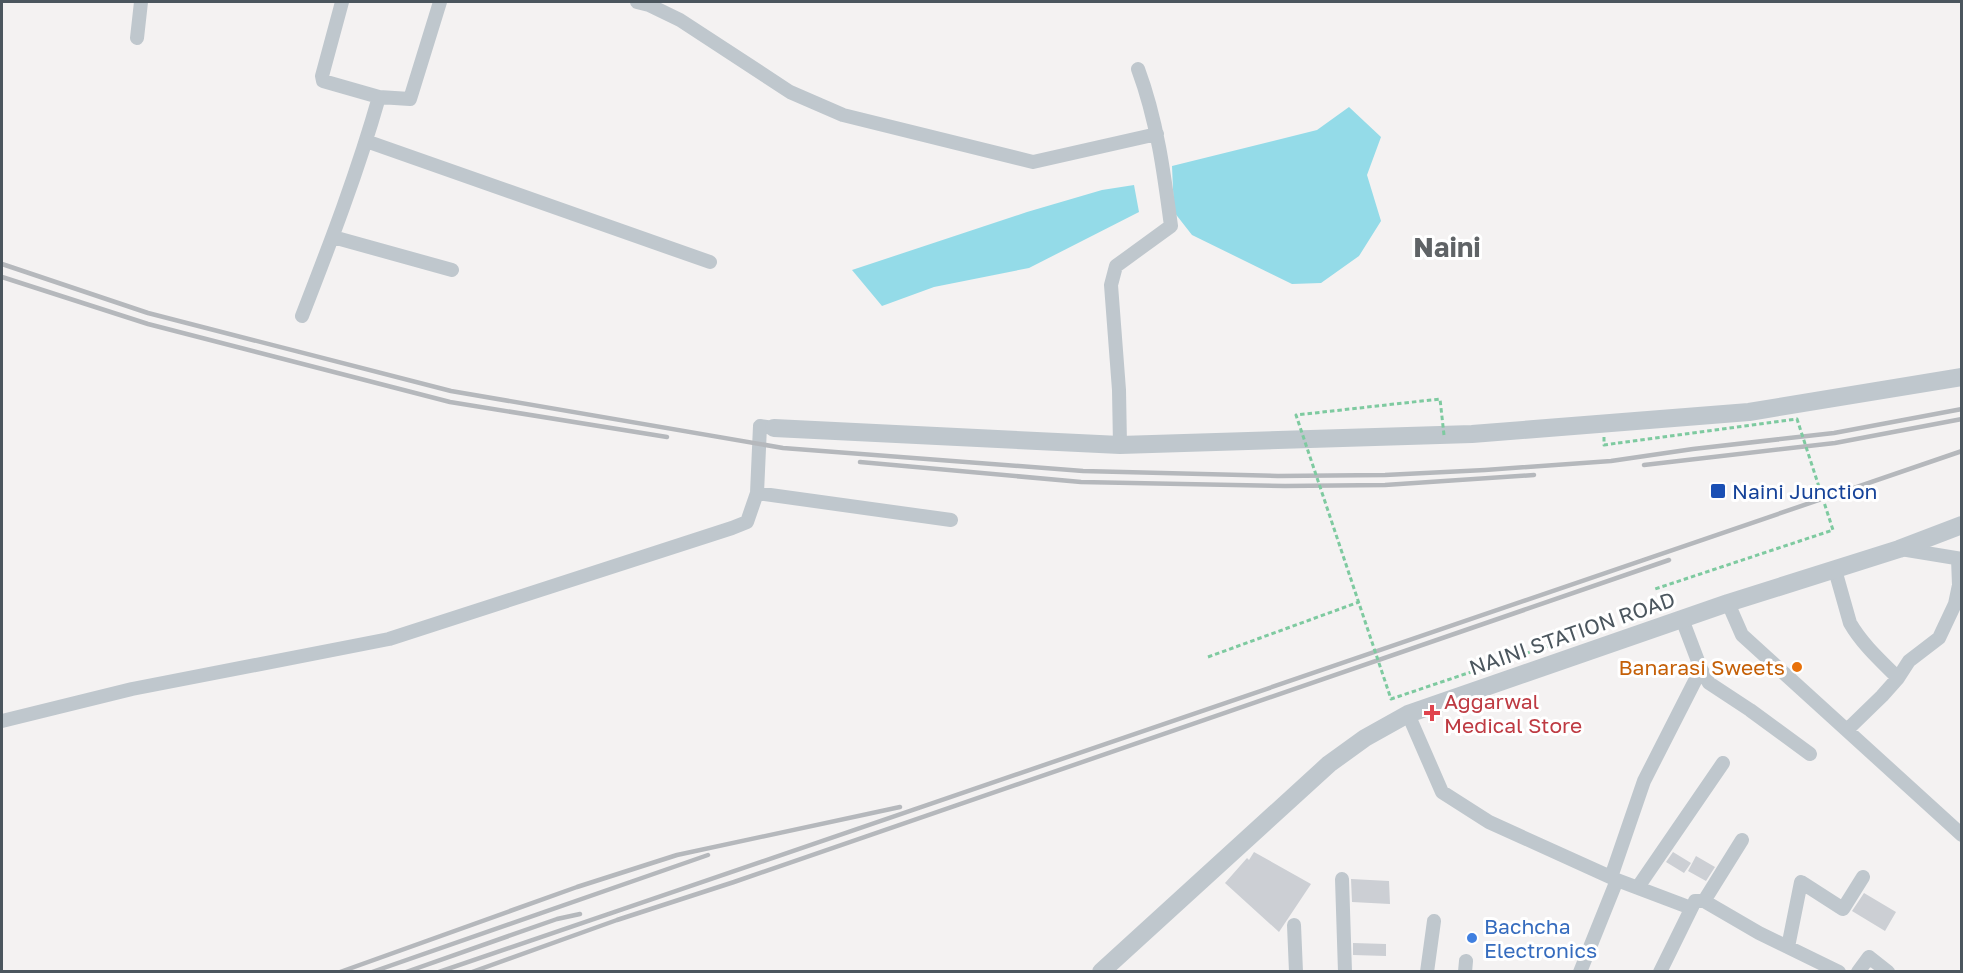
<svg xmlns="http://www.w3.org/2000/svg" width="1963" height="973" font-family="'Golos Text',sans-serif">
	<style>
		.water { fill: #94dbe8 }
		.building { fill: #cccfd4 }
		.lines { fill: none; stroke-linecap: round; stroke-linejoin: round }
		.path { stroke: #7ecaa0; stroke-width: 3; stroke-dasharray: 4.5 3; stroke-linecap: butt }
		.minor { stroke: #bfc7cd; stroke-width: 14 }
		.tertiary { stroke: #bfc7cd; stroke-width: 18 }
		.rail { stroke: #b5b8bc; stroke-width: 4.5 }
		.path-bridge { stroke: #7ecaa0; stroke-width: 3; stroke-dasharray: 4.5 3; stroke-linecap: butt }
		.transit-dot { fill: #1a4fb4; stroke: #fff; stroke-width: 2 }
		.food-dot { fill: #e8710a; stroke: #fff; stroke-width: 2 }
		.health-dot { fill: #e0444e; stroke: #fff; stroke-width: 2 }
		.shop-dot { fill: #3f7fe0; stroke: #fff; stroke-width: 2 }
		.labels { text-anchor: middle; dominant-baseline: central; stroke-width: 6; stroke-linejoin: round; paint-order: stroke }
		.transit-label { font-size: 21px; fill: #164399; stroke: #fff; text-anchor: start }
		.street-label { font-size: 21px; fill: #4b565e; stroke: #fff }
		.food-label { font-size: 21px; fill: #c56008; stroke: #fff; text-anchor: end }
		.health-label { font-size: 21px; fill: #be3a42; stroke: #fff; text-anchor: start }
		.shop-label { font-size: 21px; fill: #366cbe; stroke: #fff; text-anchor: start }
		.district-label { font-size: 27px; font-weight: bold; fill: #5f6366; stroke: #fff }
	</style>
	<rect width="100%" height="100%" fill="#f4f2f2"/>
	<path class="water" d="M1349,107L1381,137L1367,175L1381,221L1359,256L1321,283L1292,284L1192,235L1174,212L1172,166L1317,130Z
		M1134,185L1139,212L1029,268L934,287L882,306L852,270L1027,212L1102,190Z"/>
	<path class="building" d="M1254,852L1311,884L1279,932L1225,883L1247,858L1249,860Z
		M1673,852L1691,863L1684,873L1666,862Z
		M1696,856L1715,867L1706,881L1688,871Z
		M1351,879L1389,881L1390,904L1352,902Z
		M1864,893L1896,912L1885,931L1852,911Z
		M1353,943L1386,944V956L1353,955Z"/>
	<g class="lines">
		<path class="path" d="M1604,437V445L1618,443
			M1208,657L1359,602"/>
		<path class="minor" d="M342,2L322,76L323,81L379,97L410,99L440,2
			M637,2L649,5L680,20L790,92L843,115L1033,162L1157,134
			M137,38L141,2
			M366,141L710,262
			M333,237L452,270
			M302,316C330,244 358,171 379,97
			M774,428L760,426L757,493L951,520
			M1120,445L1119,390L1111,285L1116,266L1171,226C1164,173 1157,120 1138,69
			M1901,549L1962,559
			M1835,570L1850,623C1862,644 1881,661 1898,678
			M1728,603L1742,635L1962,835
			M1682,619L1701,669L1709,683L1750,710L1810,754
			M1408,714L1442,792L1489,822L1617,880L1691,908
			M2,721L132,689L389,639L732,528L747,522L757,493
			M1847,730L1882,696L1898,678L1909,661L1939,638L1955,604L1959,585L1958,559
			M1611,877L1644,781L1701,669
			M1342,879L1345,972
			M1638,887L1723,763
			M1704,901L1759,933L1839,972
			M1294,925L1296,972
			M1788,947L1801,882L1843,909L1863,877
			M1427,972L1434,921
			M1465,972L1466,961
			M1580,972L1617,880
			M1660,972L1695,901H1704L1742,840
			M1858,972L1869,957L1888,972"/>
		<path class="tertiary" d="M774,428L1120,445L1472,434L1749,412L1962,377
			M1101,972L1329,764L1365,738L1408,714L1728,603L1899,549L1962,525"/>
		<path class="rail" d="M2,264L148,313L451,391L783,448L1083,471L1278,476L1385,475L1485,470L1611,461L1693,449L1834,433L1962,409
			M2,277L148,324L450,402L667,437
			M860,462L1081,482L1285,486L1385,485L1534,475
			M1644,465L1835,443L1962,419
			M340,972L577,887L677,855L900,807
			M372,972L708,855
			M406,972L557,919L580,914
			M439,972L1962,451
			M472,972L617,920L734,882L1669,560"/>
		<path class="path-bridge" d="M1444,435L1440,399L1296,415L1391,699L1551,645
			M1618,443L1797,419L1833,530L1655,589"/>
	</g>
	<rect class="transit-dot" x="1710" y="483" width="16" height="16" rx="3"/>
	<circle class="food-dot" cx="1797" cy="667" r="6"/>
	<path class="health-dot" d="M1429 704h6v6h6v6h-6v6h-6v-6h-6v-6h6z"/>
	<circle class="shop-dot" cx="1472" cy="938" r="6"/>
	<g class="labels">
		<g class="transit-label">
			<text x="1732" y="491">Naini Junction</text>
		</g>
		<g class="street-label">
			<text transform="translate(1572 633) rotate(-19)">NAINI STATION ROAD</text>
		</g>
		<g class="food-label">
			<text x="1785" y="667">Banarasi Sweets</text>
		</g>
		<g class="health-label">
			<text x="1444" y="701">Aggarwal<tspan x="1444" dy="24">Medical Store</tspan></text>
		</g>
		<g class="shop-label">
			<text x="1484" y="926">Bachcha<tspan x="1484" dy="24">Electronics</tspan></text>
		</g>
		<g class="district-label">
			<text x="1447" y="247">Naini</text>
		</g>
	</g>
	<rect width="1963" height="973" fill="none" stroke="#4b565e" stroke-width="6"/>
</svg>
